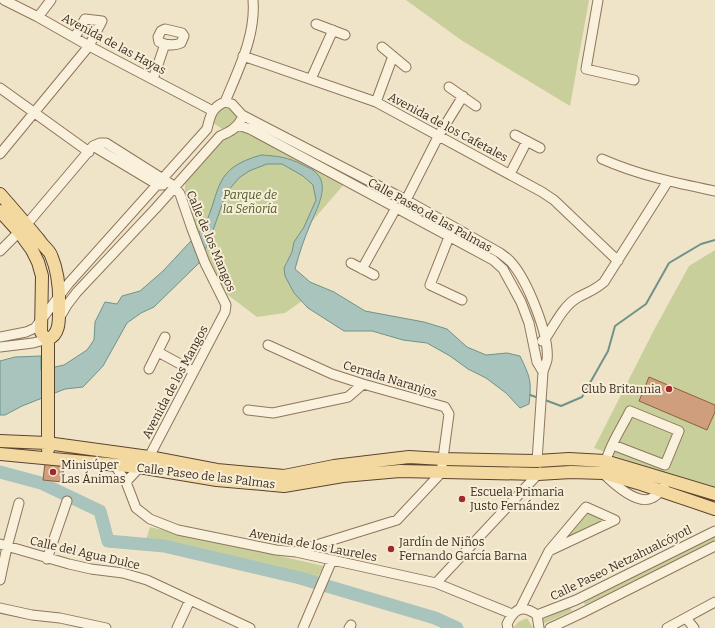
<svg xmlns="http://www.w3.org/2000/svg" width="715" height="628" font-family="Bitter,serif">
	<style>
		.green { fill: #c9cf9b }
		.water { fill: #a9c4bc; stroke: #6f938a }
		.lines { fill: none; stroke-linecap: round; stroke-linejoin: round }
		.stream { stroke: #6f938a; stroke-width: 2 }
		.river { stroke: #a9c4bc; stroke-width: 13 }
		.building { fill: #cf9f7d; stroke: #8d5f41 }
		.minor-casing { stroke: #8d765c; stroke-width: 11 }
		.major-casing { stroke: #5b4430; stroke-width: 14 }
		.minor { stroke: #faf1dc; stroke-width: 9 }
		.major { stroke: #f3d9a0; stroke-width: 12 }
		.poi-dot { fill: #9e2a2b; stroke: #f7eed8; stroke-width: 1.5 }
		.labels { text-anchor: middle; dominant-baseline: central; stroke-width: 4; stroke-linejoin: round; paint-order: stroke }
		.street-label { font-size: 12px; fill: #3d2e20; stroke: #f7eed8 }
		.park-label { font-size: 12px; font-style: italic; fill: #4d5a26; stroke: #f7eed8 }
		.poi-label { font-size: 12px; fill: #3d2e20; stroke: #f7eed8; text-anchor: start }
	</style>
	<rect width="100%" height="100%" fill="#f0e4c8"/>
	<path class="green" d="M406,0H589L570,106L461,40Z
		M224,108L230,109L235,112L236,117L233,123L224,130L213,123C213,115 217,111 224,108Z
		M238,129L301,159L346,182L294,242L292,252L284,268L294,293L302,301L285,313L257,317L224,292L194,226L185,191V179C201,160 217,143 238,129Z
		M715,250V493L594,448L654,330L689,266Z
		M589,511L607,519L562,541Z
		M150,527L324,566L316,580L146,540Z
		M715,535V541L585,605L583,600Z
		M570,607L572,611L543,624L541,620Z
		M527,618L533,628H513L518,622Z"/>
	<path class="water" d="M261,155C277,156 288,157 303,165C306,167 311,168 314,171C332,184 316,210 310,225C304,239 299,254 295,269L310,282L334,292L365,311L424,322L447,329L467,347L486,355L507,353L520,356C530,377 532,381 529,404L520,408L506,393L486,378L468,369L450,356L427,343L403,340L372,331H344L308,308L294,293L285,276L284,268L292,252L294,242L304,227L316,200L313,185L303,176L282,164H267L249,171L239,178L226,193L210,239L199,263L154,307L141,313L127,323L103,366L83,387L65,389L22,406L5,415H0V361L15,357L41,356V370L64,365L87,350L94,340L95,322L105,302L117,304L122,296L140,291L163,271L204,227C222,189 212,169 261,155Z"/>
	<g class="lines">
		<path class="stream" d="M530,395L539,398
			M545,400L561,406L582,397L608,351L615,326L646,304L669,263L701,244L715,240"/>
		<path class="river" d="M0,472L41,483L100,511L108,541L164,546L300,578L435,618L457,628"/>
	</g>
	<path class="building" d="M649,377L715,405V412L707,430L639,401Z
		M45,463L64,465L62,482L43,480Z"/>
	<g class="lines">
		<defs>
			<path id="minor" d="M4,0L38,17L89,46L213,111
				M598,0L586,69L634,80
				M38,17L51,0
				M316,24L345,35
				M165,29L182,33L184,36L181,43C174,46 166,45 159,42L158,37L161,31Z
				M382,47L406,67
				M243,56L376,102L542,192L554,200L618,261
				M153,79L165,44
				M311,79L333,30
				M449,87L476,106
				M0,88L89,152
				M225,102C238,70 256,36 253,0
				M376,102L393,56
				M238,125L250,129L493,260L503,269L521,302L529,323L537,362L543,372
				M515,135L540,148
				M93,146L158,185H163
				M0,154L89,46L102,21L85,19L75,37
				M602,159C638,175 676,183 715,191
				M510,174L527,141
				M406,200L439,135L463,96
				M451,232L430,285L462,300
				M0,251L27,224L93,146L100,143H106L174,186L180,194L192,229L205,263L226,305L225,312L149,457L126,482
				M351,263L374,275
				M362,269L396,208
				M60,317L67,305L77,292L156,208L220,136C229,132 236,129 241,120
				M0,337L26,332L35,328L69,283L207,129C210,116 212,107 225,102L232,104L242,115L406,200L500,253C504,256 507,258 510,261C527,279 550,336 547,360C546,364 544,368 543,372L537,461
				M542,341L545,339C554,326 563,306 577,298C587,292 594,291 604,282L668,181
				M268,345L332,374L363,384L445,407L449,414L441,473L397,520L297,551
				M0,347L33,343L48,339
				M158,352L193,371
				M149,369L165,337
				M248,410L273,413L348,397L363,384
				M613,445L665,465L679,431L630,411C620,431 606,451 603,473C612,482 637,506 652,498C656,496 661,491 664,487
				M114,464L126,482L136,508L150,519L178,530L276,550L296,552L436,583L512,614
				M0,544L69,564L91,569L123,573L147,580L250,628
				M47,559L67,501
				M0,580L7,547L19,503
				M436,583L540,472
				M0,608L32,615L60,618L106,628
				M520,609L549,551L586,507L615,520L549,551
				M537,615L576,600L715,531
				M686,618L694,628
				M177,628L190,600
				M303,628L332,560
				M349,628L351,625
				M508,628L507,624C514,609 522,604 537,615L539,628
				M550,628L582,613L715,546
				M667,628L715,602"/>
			<path id="major" d="M0,194C14,210 27,225 40,241C43,246 49,250 51,255C59,273 60,293 59,313C59,322 59,335 48,339
				M0,211L19,232L32,250L38,262L42,276L41,332L44,337L48,339
				M0,441L47,443L149,457L217,470L284,476L334,466L409,457L443,459L537,461L569,459L605,461L715,494
				M48,450V339
				M0,454L139,467L217,480L284,486L343,476L400,471L538,474L571,472L603,473L641,484L715,509"/>
		</defs>
		<use href="#minor" class="minor-casing"/>
		<use href="#major" class="major-casing"/>
		<use href="#minor" class="minor"/>
		<use href="#major" class="major"/>
	</g>
	<g class="poi-dot">
		<circle cx="669" cy="389" r="4"/>
		<circle cx="53" cy="472" r="4"/>
		<circle cx="462" cy="499" r="4"/>
		<circle cx="391" cy="549" r="4"/>
	</g>
	<g class="labels">
		<g class="street-label">
			<text transform="translate(114 44) rotate(28)">Avenida de las Hayas</text>
			<text transform="translate(448 127) rotate(28)">Avenida de los Cafetales</text>
			<text transform="translate(430 215) rotate(29)">Calle Paseo de las Palmas</text>
			<text transform="translate(211 241) rotate(67)">Calle de los Mangos</text>
			<text transform="translate(390 379) rotate(17)">Cerrada Naranjos</text>
			<text transform="translate(175 382) rotate(-62)">Avenida de los Mangos</text>
			<text transform="translate(206 476) rotate(7)">Calle Paseo de las Palmas</text>
			<text transform="translate(313 545) rotate(11)">Avenida de los Laureles</text>
			<text transform="translate(85 553) rotate(13)">Calle del Agua Dulce</text>
			<text transform="translate(621 563) rotate(-26)">Calle Paseo Netzahualcóyotl</text>
		</g>
		<g class="park-label">
			<text x="250" y="195">Parque de<tspan x="250" dy="14">la Señoría</tspan></text>
		</g>
		<g class="poi-label">
			<text x="661" y="389" text-anchor="end">Club Britannia</text>
			<text x="61" y="465">Minisúper<tspan x="61" dy="14">Las Ánimas</tspan></text>
			<text x="470" y="492">Escuela Primaria<tspan x="470" dy="14">Justo Fernández</tspan></text>
			<text x="399" y="542">Jardín de Niños<tspan x="399" dy="14">Fernando García Barna</tspan></text>
		</g>
	</g>
</svg>
